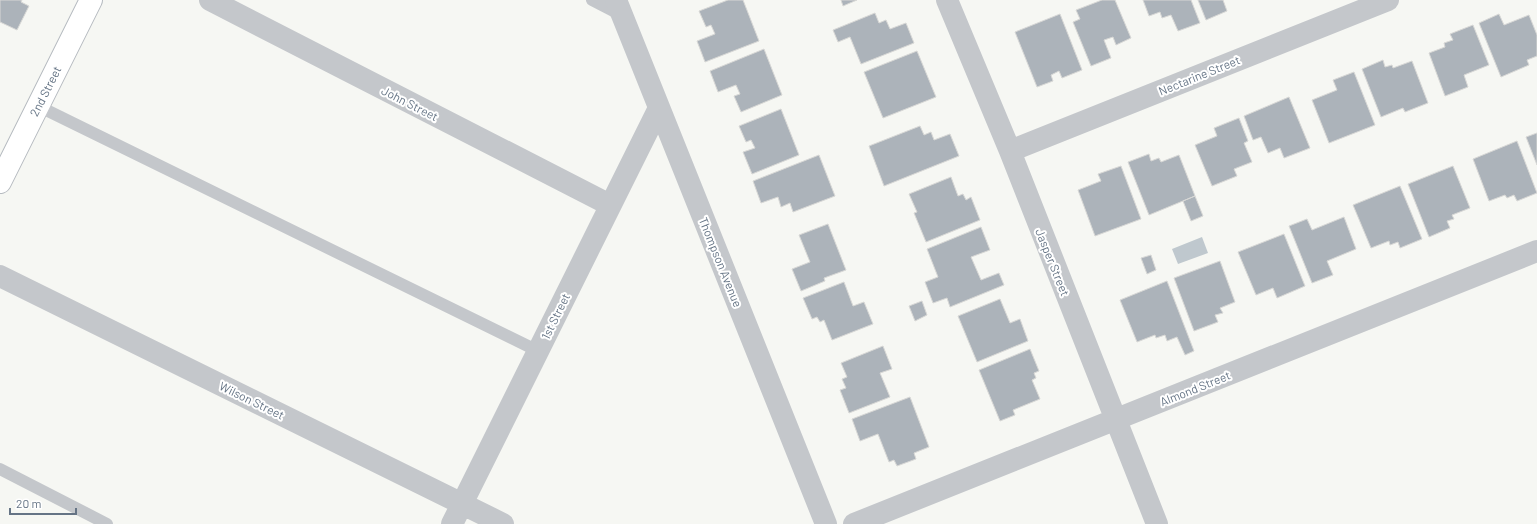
<svg xmlns="http://www.w3.org/2000/svg" width="1537" height="524" font-family="Barlow,sans-serif">
	<style>
		.water { fill: #bfc8ce }
		.building { fill: #acb3ba; stroke: #d8d8d6 }
		.lines { fill: none; stroke-linecap: round; stroke-linejoin: round }
		.secondary-casing { stroke: #b6bbc0; stroke-width: 24 }
		.service { stroke: #c4c7cb; stroke-width: 12 }
		.minor { stroke: #c4c7cb; stroke-width: 22 }
		.secondary { stroke: #fff; stroke-width: 22 }
		.labels { text-anchor: middle; dominant-baseline: central; stroke-width: 4; stroke-linejoin: round; paint-order: stroke }
		.street-label { font-size: 12px; fill: #657485; stroke: #fff }
	</style>
	<rect width="100%" height="100%" fill="#f6f7f3"/>
	<path class="water" d="M1202,237L1208,253L1178,264L1172,249Z"/>
	<path class="building" d="M0,0H22L21,2L29,6L17,30L0,22Z
		M728,0H743L759,41L705,62L697,41L715,34L711,25L706,27L699,11Z
		M841,0H857L843,6Z
		M1102,0H1115L1131,38L1116,45L1113,37L1104,40L1111,58L1091,66L1073,22L1080,19L1076,10Z
		M1143,0H1191L1200,23L1178,31L1171,15L1162,18L1160,12L1149,16Z
		M1198,0H1223L1227,11L1206,20Z
		M875,13L879,23L886,20L890,29L906,23L914,43L861,64L850,37L838,42L833,30Z
		M1060,14L1082,70L1062,78L1059,71L1051,75L1053,81L1037,87L1015,32Z
		M1499,14L1504,25L1529,15L1537,35V56L1527,60L1529,65L1501,77L1479,23Z
		M1473,25L1489,65L1464,75L1468,87L1445,96L1429,53L1445,47L1444,43L1453,40L1450,34Z
		M764,49L782,95L741,112L734,96L740,94L736,85L718,92L710,71Z
		M917,51L936,97L883,118L864,72Z
		M1383,60L1385,67L1392,65L1393,68L1412,61L1428,103L1405,112L1403,108L1381,117L1362,69Z
		M1354,72L1375,125L1329,143L1312,100L1337,90L1333,80Z
		M1289,97L1310,148L1284,158L1280,148L1268,153L1261,137L1253,140L1244,116Z
		M781,109L799,155L752,174L743,152L755,148L751,140L746,142L739,126Z
		M1239,118L1248,141L1244,143L1252,162L1234,169L1237,176L1212,186L1195,145L1217,136L1214,128Z
		M920,126L924,135L931,132L934,140L950,134L959,156L884,186L869,146Z
		M1537,133V165L1526,137Z
		M1517,141L1537,193L1517,201L1514,195L1507,198L1505,195L1489,201L1473,159Z
		M1149,154L1151,161L1159,158L1161,162L1179,155L1195,196L1149,215L1128,162Z
		M819,155L835,196L793,212L790,203L781,207L778,197L761,203L753,181Z
		M1121,166L1141,219L1095,236L1078,190L1101,181L1098,174Z
		M1453,166L1470,208L1452,215L1454,219L1447,221L1450,228L1429,237L1408,184Z
		M951,177L958,196L963,194L966,200L971,197L980,220L926,242L914,213L917,212L909,194Z
		M1400,186L1422,239L1400,248L1398,242L1390,245L1389,241L1371,248L1353,205Z
		M1195,196L1203,216L1191,221L1183,201Z
		M1344,217L1356,249L1327,261L1333,275L1312,283L1289,226L1307,219L1312,230Z
		M828,224L846,270L824,278L825,281L801,291L792,269L810,262L799,235Z
		M981,227L990,250L971,257L981,280L999,273L1004,285L950,307L947,298L933,303L925,282L938,277L927,249Z
		M1284,234L1305,286L1277,298L1273,288L1256,295L1238,252Z
		M1151,255L1156,270L1147,274L1141,258Z
		M1220,261L1235,302L1220,308L1223,313L1215,315L1218,322L1194,331L1174,278Z
		M1167,281L1194,351L1185,355L1177,337L1167,341L1165,335L1156,338L1155,335L1137,342L1120,300Z
		M844,282L853,306L864,302L873,324L832,340L824,320L820,322L817,317L812,319L803,298Z
		M1000,299L1010,323L1020,319L1028,341L977,362L958,316Z
		M922,301L927,315L915,321L909,306Z
		M883,346L892,369L880,373L890,397L849,413L840,390L846,388L842,379L847,377L841,363Z
		M1030,349L1039,371L1034,373L1036,378L1032,380L1040,399L1013,410L1015,415L1000,421L979,370Z
		M910,397L929,447L914,453L916,459L897,466L894,460L889,462L878,434L860,441L852,419Z"/>
	<g class="lines">
		<defs>
			<path id="secondary" d="M0,182L91,0"/>
		</defs>
		<use href="#secondary" class="secondary-casing"/>
		<path class="service" d="M592,0L621,15
			M38,106L538,351
			M0,469L107,524"/>
		<path class="minor" d="M210,0L610,205
			M616,0L826,524
			M947,0L1010,151L1157,524
			M1010,151L1388,0
			M0,276L503,524
			M452,524L659,108
			M854,524L1537,251"/>
		<use href="#secondary" class="secondary"/>
	</g>
	<g class="labels">
		<g class="street-label">
			<text transform="translate(1199 75) rotate(-22)">Nectarine Street</text>
			<text transform="translate(45 91) rotate(-63)">2nd Street</text>
			<text transform="translate(410 103) rotate(27)">John Street</text>
			<text transform="translate(721 262) rotate(68)">Thompson Avenue</text>
			<text transform="translate(1053 262) rotate(68)">Jasper Street</text>
			<text transform="translate(555 316) rotate(-64)">1st Street</text>
			<text transform="translate(1195 388) rotate(-22)">Almond Street</text>
			<text transform="translate(252 400) rotate(26)">Wilson Street</text>
		</g>
	</g>
	<path d="M10 508v6h66v-6" fill="none" stroke="#657485" stroke-width="2"/>
	<text x="16" y="508" font-size="12" fill="#657485" stroke="#ffffff" stroke-width="3" paint-order="stroke">20 m</text>
</svg>
